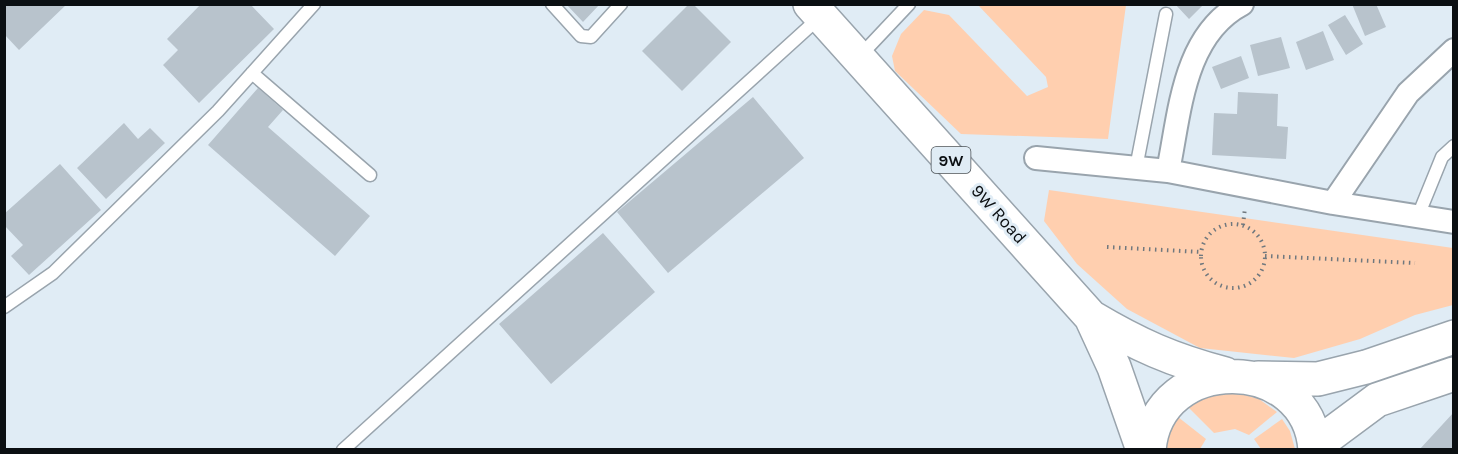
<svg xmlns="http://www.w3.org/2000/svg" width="1458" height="454" font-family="Karla,sans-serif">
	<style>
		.green { fill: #ffcfaf }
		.building { fill: #b8c3cc }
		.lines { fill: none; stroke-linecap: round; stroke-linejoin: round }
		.service-casing { stroke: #99a4ad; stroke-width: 15 }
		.minor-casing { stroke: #99a4ad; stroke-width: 26 }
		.trunk-casing { stroke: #99a4ad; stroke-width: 36 }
		.path { stroke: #70787e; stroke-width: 4; stroke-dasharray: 1.5 4.5; stroke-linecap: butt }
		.service { stroke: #fff; stroke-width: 12 }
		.minor { stroke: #fff; stroke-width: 22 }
		.trunk { stroke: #fff; stroke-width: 33 }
		.labels { text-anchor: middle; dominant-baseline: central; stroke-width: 6; stroke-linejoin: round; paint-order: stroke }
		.shield { fill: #e0ecf5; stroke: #4b5156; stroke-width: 1.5 }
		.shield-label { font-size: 16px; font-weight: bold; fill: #0b0f12 }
		.street-label { font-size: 18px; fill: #0b0f12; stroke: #e0ecf5 }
	</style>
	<rect width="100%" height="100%" fill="#e0ecf5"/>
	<path class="green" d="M978,5H1126L1108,139L961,134L895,71L892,56L901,34L924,10L949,15L1027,96L1048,87L1046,77Z
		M1049,190L1453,248V305L1415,315L1360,339L1294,358L1200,348L1127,309L1077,264L1044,221Z
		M1238,393L1259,399L1277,412L1249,435L1235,429L1214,433L1189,408C1203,395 1220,394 1238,393Z
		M1178,417L1206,439L1200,449L1166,450L1168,437Z
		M1282,419L1290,431L1295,449H1261L1254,439Z"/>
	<path class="building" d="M4,4H67L19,50L4,34Z
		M201,4H250L274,29L199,103L163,65L178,50L167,39Z
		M566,4H600L583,22Z
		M689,4H693L731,42L682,91L642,51Z
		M1175,4H1204L1189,19Z
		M1352,4H1376L1386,27L1365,36Z
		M1345,15L1363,44L1346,55L1328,25Z
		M1323,31L1334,60L1306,70L1296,42Z
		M1281,37L1290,68L1258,76L1250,45Z
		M1241,56L1249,78L1221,89L1212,67Z
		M258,88L283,110L268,127L370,216L335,256L208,145Z
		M1238,92L1278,94L1277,126L1288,127L1286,159L1212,155L1214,113L1237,114Z
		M753,97L804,158L668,273L617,212Z
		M124,123L138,139L150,128L165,143L106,199L77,168Z
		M60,164L101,210L29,275L11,256L23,245L4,225V214Z
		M603,233L655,292L551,384L499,324Z
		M1454,412V450H1419Z"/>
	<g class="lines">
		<defs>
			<path id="service" d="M552,4L581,36L591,37L621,4
				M859,57L909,4
				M252,73L370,175
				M1136,168L1166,14
				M1418,216L1442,157L1454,146
				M4,307L53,273L218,111L314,4
				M343,450L820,17"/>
			<path id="minor" d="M1036,158L1168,171L1333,203L1454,222
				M1168,171C1180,113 1183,35 1242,4
				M1333,203L1408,93L1454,50"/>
			<path id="trunk" d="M810,4L1091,317C1138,345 1172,360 1225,374
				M1091,317L1114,367L1143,450
				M1258,378L1318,379L1366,367L1454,337
				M1315,446L1377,400L1454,374
				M1149,450C1157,351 1309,353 1315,450"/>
		</defs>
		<use href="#service" class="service-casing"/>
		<use href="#minor" class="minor-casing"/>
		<use href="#trunk" class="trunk-casing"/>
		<path class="path" d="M1201 256a32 32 0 1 1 64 0a32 32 0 1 1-64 0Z
			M1243,225L1245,208
			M1107,247L1201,252
			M1265,256L1415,263"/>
		<use href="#service" class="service"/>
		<use href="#minor" class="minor"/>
		<use href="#trunk" class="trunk"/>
	</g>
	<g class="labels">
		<rect class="shield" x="931.5" y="147" width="39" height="26" rx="4.5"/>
		<g class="shield-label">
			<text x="951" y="160">9W</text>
		</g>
		<g class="street-label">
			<text transform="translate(999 214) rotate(48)">9W Road</text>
		</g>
	</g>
	<rect width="1458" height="454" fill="none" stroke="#0b0f12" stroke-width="12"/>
</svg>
